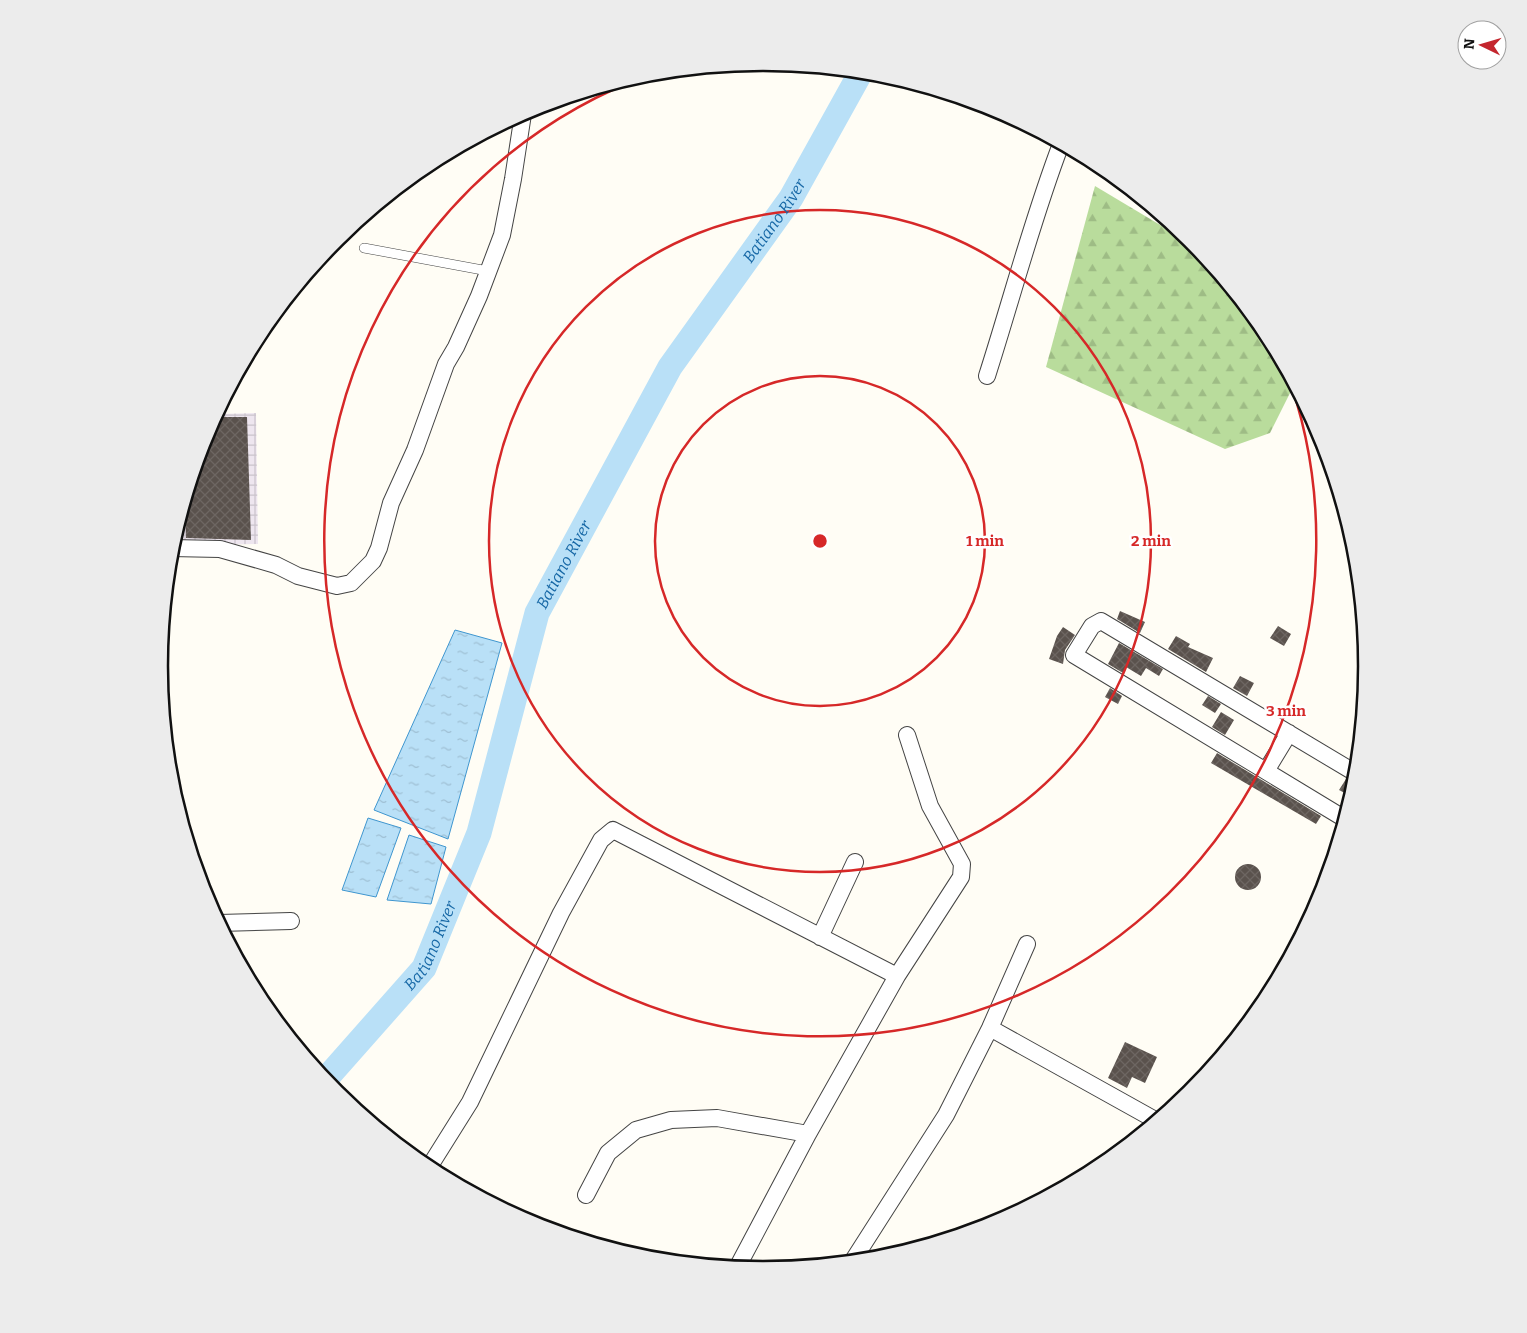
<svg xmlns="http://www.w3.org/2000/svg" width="1527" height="1333" font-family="Bitter,serif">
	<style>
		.industrial { fill: url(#industrial-grid) }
		.forest { fill: url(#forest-firs) }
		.water { fill: url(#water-ripples); stroke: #3f96cf }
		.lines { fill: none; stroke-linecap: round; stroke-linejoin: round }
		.river { stroke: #b9e0f7; stroke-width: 25 }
		.building { fill: url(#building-cross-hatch) }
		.lane-casing { stroke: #444; stroke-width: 10 }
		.street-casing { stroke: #444; stroke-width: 18 }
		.lane { stroke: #fff; stroke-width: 9 }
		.street { stroke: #fff; stroke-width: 16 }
		.ring { fill: none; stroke: #d62828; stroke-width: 2.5 }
		.labels { text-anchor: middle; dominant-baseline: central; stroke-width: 5; stroke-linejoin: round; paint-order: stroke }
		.water-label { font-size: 16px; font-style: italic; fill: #1768a6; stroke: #fff }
		.rim { fill: none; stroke: #111; stroke-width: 2.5 }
		.centre { fill: #d62828; stroke: #fff; stroke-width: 2.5 }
		.ring-label { font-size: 15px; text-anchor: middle; font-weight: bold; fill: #d62828; stroke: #fff; stroke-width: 5; stroke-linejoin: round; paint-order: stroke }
	</style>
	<defs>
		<pattern id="industrial-grid" width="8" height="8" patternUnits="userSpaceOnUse" patternTransform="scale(1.25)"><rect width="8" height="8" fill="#eee6ef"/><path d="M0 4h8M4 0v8" fill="none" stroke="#cbc4cc"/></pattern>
		<pattern id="forest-firs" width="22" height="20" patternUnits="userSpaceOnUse" patternTransform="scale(1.25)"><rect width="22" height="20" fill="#b9dc9c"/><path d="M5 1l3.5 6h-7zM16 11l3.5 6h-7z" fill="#9ebc85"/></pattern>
		<pattern id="water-ripples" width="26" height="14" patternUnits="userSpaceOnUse" patternTransform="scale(1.25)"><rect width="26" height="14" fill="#b9e0f7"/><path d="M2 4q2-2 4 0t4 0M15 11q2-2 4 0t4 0" fill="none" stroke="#9ebfd3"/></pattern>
		<pattern id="building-cross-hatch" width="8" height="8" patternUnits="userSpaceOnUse" patternTransform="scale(1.25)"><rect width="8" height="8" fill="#5a524d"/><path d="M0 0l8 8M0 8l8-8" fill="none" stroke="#6d6662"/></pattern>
	</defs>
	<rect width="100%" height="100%" fill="#fffdf5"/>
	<path class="industrial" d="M256,413L258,544L181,545L180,519L206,435L217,414Z"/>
	<path class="forest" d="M1095,186L1197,247L1266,331L1294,385L1270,433L1225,449L1046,367Z"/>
	<path class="water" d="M455,630L502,643L448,839L374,810Z
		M368,818L401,828L376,897L342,890Z
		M409,835L446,847L431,904L387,900Z"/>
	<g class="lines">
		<path class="river" id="s1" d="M325,1080L424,968L479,833L537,613L670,367L791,198L861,72"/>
	</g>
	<path class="building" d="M215,417H247L251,540L186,538L185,502L206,435Z
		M1120,611L1145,622L1140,633L1117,619Z
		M1278,626L1291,634L1284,646L1270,638Z
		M1063,627L1075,635L1065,650L1063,664L1049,659L1057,636Z
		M1176,636L1190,644L1188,647L1213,658L1206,672L1168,649Z
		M1119,643L1163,669L1159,676L1146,668L1141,676L1126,667L1123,673L1108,664Z
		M1240,676L1254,683L1247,696L1233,688Z
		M1110,688L1122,696L1118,704L1105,697Z
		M1208,696L1221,704L1215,713L1202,705Z
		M1221,712L1234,720L1225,735L1212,727Z
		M1217,753L1321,816L1316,824L1211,763Z
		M1346,779L1356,784L1352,797L1339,790Z
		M1235 877a13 13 0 1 1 26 0a13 13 0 1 1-26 0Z
		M1125,1042L1157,1057L1145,1083L1132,1077L1127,1088L1108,1078Z"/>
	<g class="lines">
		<defs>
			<path id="lane" d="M364,248L488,271"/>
			<path id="street" d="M987,376C1012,298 1032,220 1061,144
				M171,548L220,549L276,565L298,576L337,586L351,583L373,561L379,548L391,503L415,450L446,364L456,347L479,296L502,235L513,179L523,114
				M1266,771L1289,733
				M1345,819L1074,655L1092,626L1101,621L1357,774
				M219,923L291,921
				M820,937L855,862
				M990,1028L1157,1121
				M428,1169L470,1102L561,913L601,840L613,830L897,976
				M586,1195L608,1153L636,1130L671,1120L717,1118L808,1134
				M852,1262L946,1115L990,1028L1027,944
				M737,1268L808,1134L897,976L961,877L962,864L930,806L907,735"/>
		</defs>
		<use href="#lane" class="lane-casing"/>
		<use href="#street" class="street-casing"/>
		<use href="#lane" class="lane"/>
		<use href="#street" class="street"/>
	</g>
	<g class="ring">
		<circle cx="820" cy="541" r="165"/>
		<circle cx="820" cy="541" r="331"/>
		<path d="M1285 367A496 496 0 1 1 654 73"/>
	</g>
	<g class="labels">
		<g class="water-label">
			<text stroke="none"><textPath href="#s1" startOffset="982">Batiano River</textPath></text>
			<text stroke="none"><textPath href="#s1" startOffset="578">Batiano River</textPath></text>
			<text stroke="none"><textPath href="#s1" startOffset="172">Batiano River</textPath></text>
		</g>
	</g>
	<path d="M0 0H1527V1333H0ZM168 666a595 595 0 1 1 1190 0a595 595 0 1 1-1190 0Z" fill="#ececec" fill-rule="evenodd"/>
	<path class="rim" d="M168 666a595 595 0 1 1 1190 0a595 595 0 1 1-1190 0Z"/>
	<circle cx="820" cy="541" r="8" class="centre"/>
	<g class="ring-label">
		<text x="985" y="546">1 min</text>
		<text x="1151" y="546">2 min</text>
		<text x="1286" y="716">3 min</text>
	</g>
	<g transform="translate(1482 45) rotate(275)"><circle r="24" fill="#ffffff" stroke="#a0a0a0"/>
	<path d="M0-4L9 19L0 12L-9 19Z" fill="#c4262e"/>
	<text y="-8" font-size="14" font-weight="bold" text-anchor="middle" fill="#111111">N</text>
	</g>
</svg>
